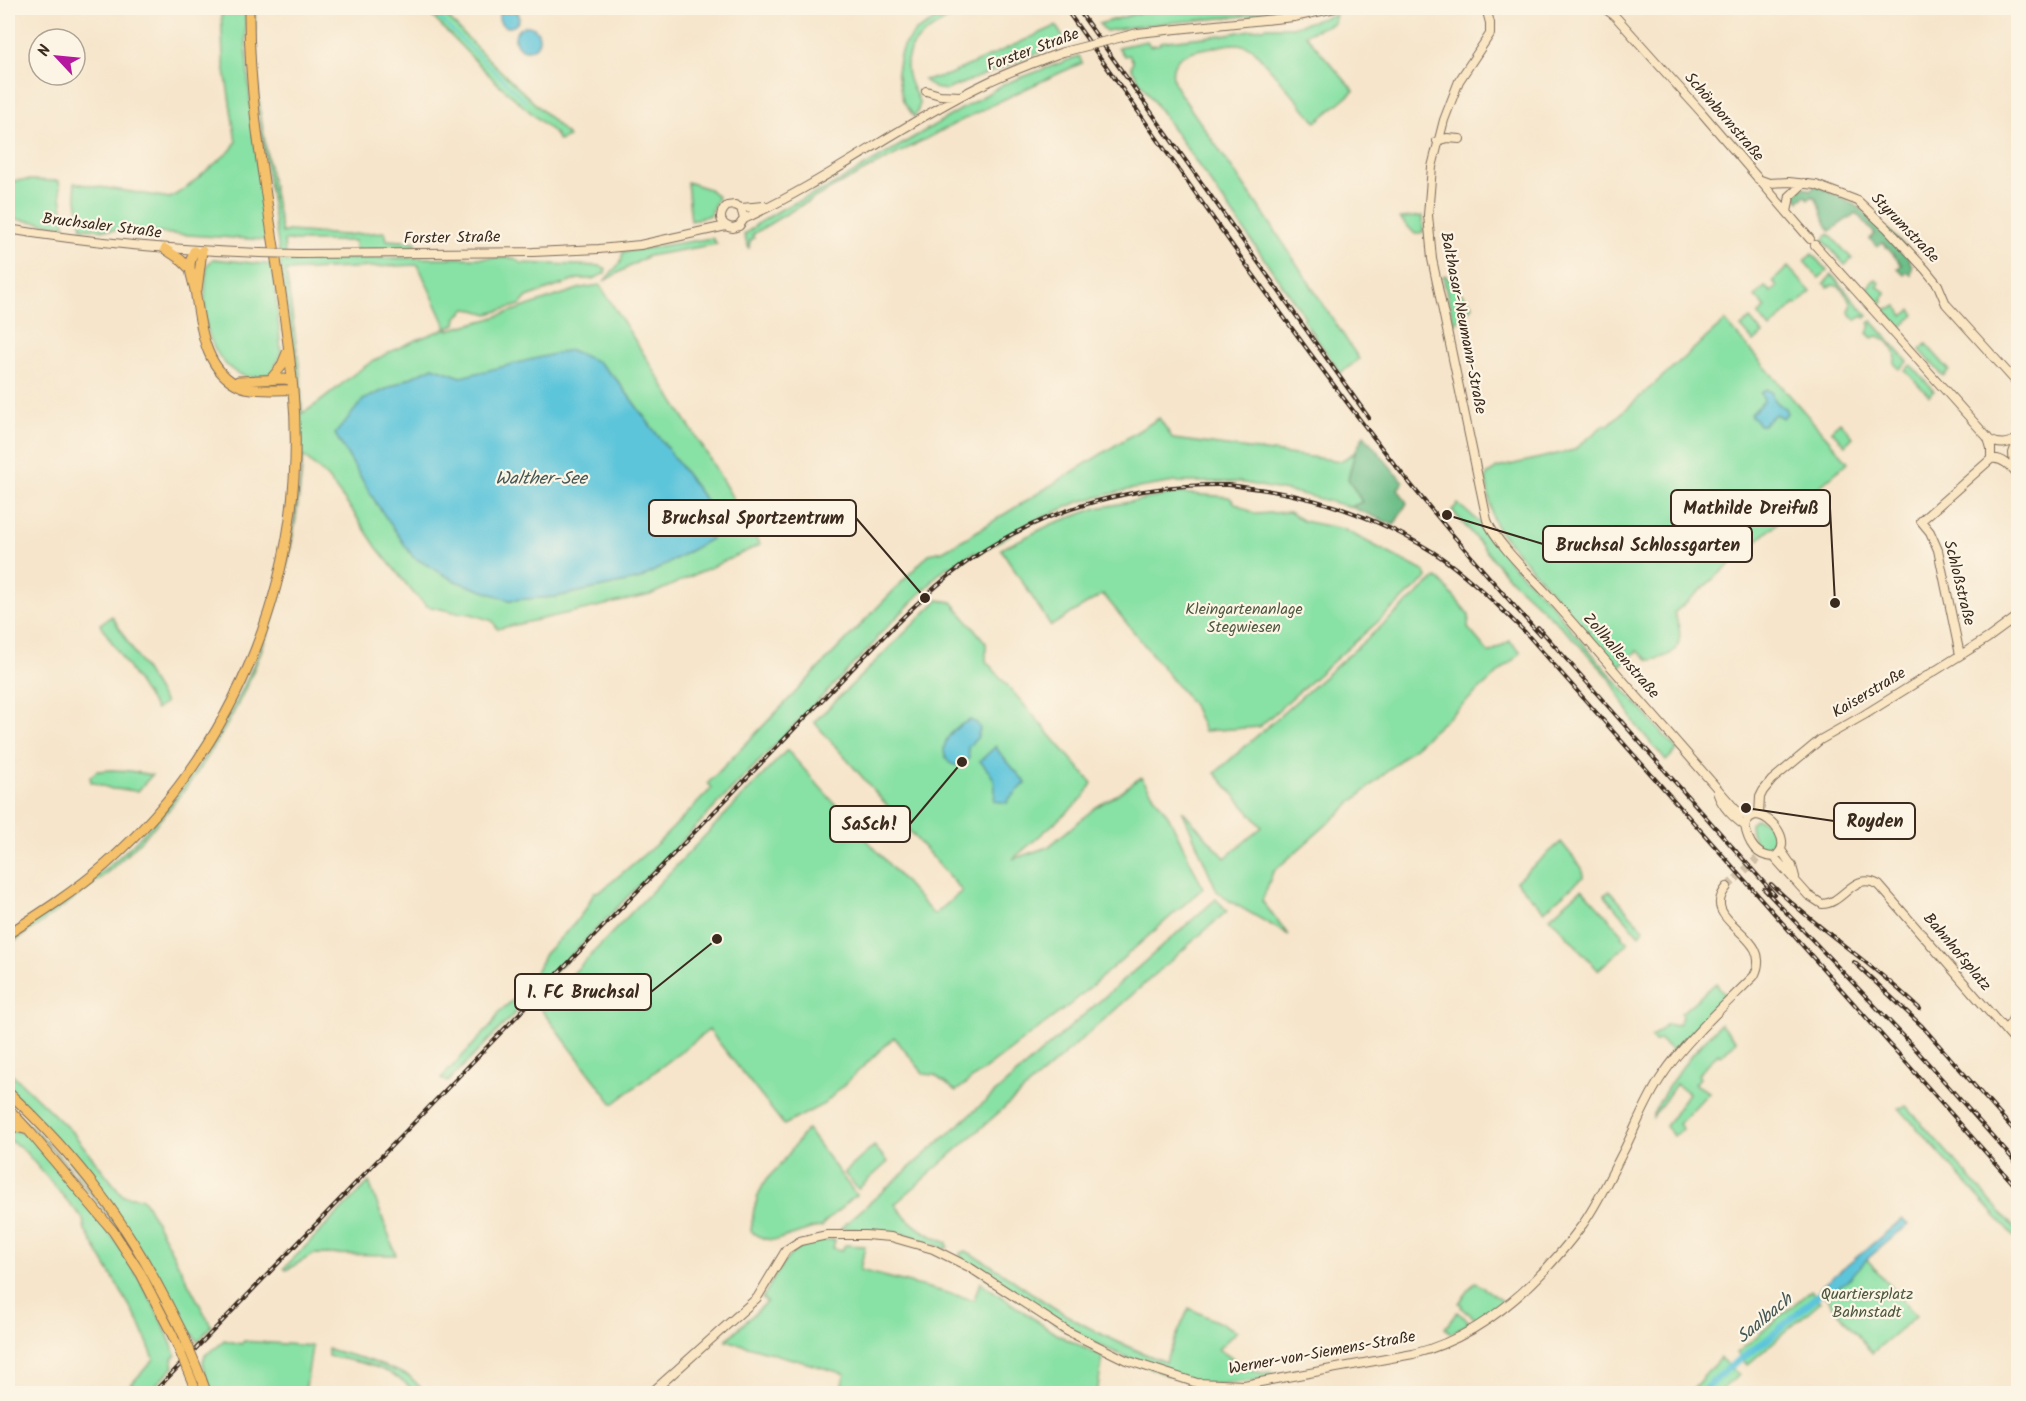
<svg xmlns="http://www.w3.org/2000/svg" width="2026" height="1401" font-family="Kalam,sans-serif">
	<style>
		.green { fill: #88e1a5; stroke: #628662; stroke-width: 1.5; fill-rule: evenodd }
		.forest { fill: #6ebf8a; stroke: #547454; stroke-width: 1.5 }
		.water { fill: #5dc5da; stroke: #4c787c; stroke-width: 1.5 }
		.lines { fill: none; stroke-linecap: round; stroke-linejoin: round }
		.stream { stroke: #5dc5da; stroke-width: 1.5 }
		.canal { stroke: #5dc5da; stroke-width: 7 }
		.secondary-tunnel { stroke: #d1c0a8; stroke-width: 8; stroke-dasharray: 8 4; stroke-linecap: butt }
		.secondary-casing { stroke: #7c6b5b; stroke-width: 10 }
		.primary-casing { stroke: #7c6b5b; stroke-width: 11 }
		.secondary { stroke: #fbe6c4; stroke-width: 8 }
		.primary { stroke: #f5c16b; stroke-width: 9 }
		.rail-casing { stroke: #3b2a1e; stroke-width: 4 }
		.rail { stroke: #fcf5e5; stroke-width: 1.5; stroke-dasharray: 4.5; stroke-linecap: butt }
		.secondary-bridge-casing { stroke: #7c6b5b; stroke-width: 10; stroke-linecap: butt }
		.primary-bridge-casing { stroke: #7c6b5b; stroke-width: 11; stroke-linecap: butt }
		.secondary-bridge { stroke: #fbe6c4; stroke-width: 8 }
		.primary-bridge { stroke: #f5c16b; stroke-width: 9 }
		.labels { text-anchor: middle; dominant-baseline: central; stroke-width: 4.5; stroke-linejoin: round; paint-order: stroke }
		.street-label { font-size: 16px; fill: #3b2a1e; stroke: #fcf5e5 }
		.park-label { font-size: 16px; fill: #4e5840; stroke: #fcf5e5 }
		.water-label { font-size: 18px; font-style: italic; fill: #455856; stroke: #fcf5e5 }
		.leader { fill: none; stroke: #3b2a1e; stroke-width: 2 }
		.callout-dot { fill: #3b2a1e; stroke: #fcf5e5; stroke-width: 2 }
		.callout { fill: #fcf5e5; stroke: #3b2a1e; stroke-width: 2 }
		.callout-label { font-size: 18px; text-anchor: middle; font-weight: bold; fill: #3b2a1e }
	</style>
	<rect width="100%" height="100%" fill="#fcf5e5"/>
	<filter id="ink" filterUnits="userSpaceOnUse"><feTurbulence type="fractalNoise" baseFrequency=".0167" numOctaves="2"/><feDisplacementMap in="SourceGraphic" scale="12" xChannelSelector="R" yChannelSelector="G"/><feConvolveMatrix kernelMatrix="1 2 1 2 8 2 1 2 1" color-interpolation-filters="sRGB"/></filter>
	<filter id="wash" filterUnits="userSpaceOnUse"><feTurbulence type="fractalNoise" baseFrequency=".008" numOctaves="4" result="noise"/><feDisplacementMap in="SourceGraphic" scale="24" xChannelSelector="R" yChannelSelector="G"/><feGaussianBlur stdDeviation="1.35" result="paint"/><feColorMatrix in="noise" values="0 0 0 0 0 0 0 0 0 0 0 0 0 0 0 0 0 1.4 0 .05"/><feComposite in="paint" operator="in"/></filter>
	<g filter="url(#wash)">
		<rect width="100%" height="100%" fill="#f6e5cb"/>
		<path class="green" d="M221,8H245C246,85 256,161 268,238L265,240L82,228L74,183L170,198L185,189L231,150L236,142L223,57Z
			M252,8H255C255,26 255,45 256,63C259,120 271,177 282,233L288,231L344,235L385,232L387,240L416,242L415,249L355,250V241H284L286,262L370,258H514L521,263L601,266L606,269L605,273L594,279H578L527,297L520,305L488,314L475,310L466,309L457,317L456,324L447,328L448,330L489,319L581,288L600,285L707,454L760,545L650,595L497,629L493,621L471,614L454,612L427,606L415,595L377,548L354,513L327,477L303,456C291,618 233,761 110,870C78,898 42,922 8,946V942L17,934C57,905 101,876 136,841C218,759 270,652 291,538C294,517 298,495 300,474C302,438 300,401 296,365L255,90ZM418,265L447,328C415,340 382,353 354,374C337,387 322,403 302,413L301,379L286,271ZM598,362L617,380L714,512L640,579L555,597L509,600L363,400L433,367L461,377Z
			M424,8H440C479,54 526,93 569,137L559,141L555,134L496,82Z
			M1189,8H1305C1239,20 1172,19 1106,31L1099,24L1142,12Z
			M956,10L960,13C929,30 893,45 912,87C919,101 923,103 914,117L903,101L897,72L900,55L903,46L916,31L949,12Z
			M1336,14L1334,23L1305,34L1354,91L1316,122L1252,48C1247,47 1242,44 1238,44C1231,43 1222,46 1214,47C1190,50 1161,57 1177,89L1272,226L1359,359L1341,373L1303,320L1305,317L1140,82L1131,67L1133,61L1129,55L1124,56L1118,47L1147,41L1150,46L1160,44V42L1222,35L1268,27H1292Z
			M1056,26L1066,42L946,90L934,88L924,80L948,75Z
			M1079,56L1082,63C1011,94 944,129 876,165C834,187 792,209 752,235L754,238L750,241L749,249L744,235L757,224L782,209L833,185L1004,84Z
			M28,180L59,181L65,226L8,218V181Z
			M687,182L709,189L718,197L710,215L691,221Z
			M1423,216V232L1415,234L1400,218Z
			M1829,234L1852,259L1845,265L1823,240Z
			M712,238L717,244L648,256L604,281L621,262L623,252Z
			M1812,254L1827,271L1819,278L1804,261Z
			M213,259L273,265L281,351L279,359L271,373C234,389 211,353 206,321C203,303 206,284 207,265Z
			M1788,267L1811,292L1797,305L1795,304L1770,329L1758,315L1766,308L1755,296L1765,287L1771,292L1777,287L1773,281Z
			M1445,275L1473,306L1454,324L1443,277Z
			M1832,275L1868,316L1865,318L1863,316L1856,320L1849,312L1852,303L1840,287L1833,285L1828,287L1824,283Z
			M1875,279L1879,283L1877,286L1886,293L1882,299L1883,302L1880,304L1866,289Z
			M1897,306L1903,316L1911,310L1915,315L1900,328L1885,310L1888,308L1891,309Z
			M1750,319L1763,334L1754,342L1741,327Z
			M1725,321L1848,462L1674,613C1686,640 1680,657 1649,660L1637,651L1617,668L1499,531L1493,519L1486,479L1487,475L1497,468L1574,450L1605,424L1607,426Z
			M1872,321L1908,362L1899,369L1894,363C1900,353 1888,339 1878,336L1872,338L1867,333L1871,325L1869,323Z
			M1926,344L1949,370L1943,376L1920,350Z
			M1911,365L1934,391L1929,396L1905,370Z
			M1159,418L1173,439L1341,461L1355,452L1349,479L1362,502L1351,507L1297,493L1239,482H1174L1127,490L1078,502L1026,525L976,555L974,552L952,567H947L932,580L933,581L876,638L877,640L448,1082L441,1078L491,1026L499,1012L518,996H524L545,954L574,924L587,907L594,892L601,891L660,841L712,788L708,783L929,554L943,551L971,535Z
			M1840,422L1853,437L1845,445L1831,430Z
			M1178,493L1229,497L1235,503L1255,514L1289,512L1303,521L1343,529L1425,572L1427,578L1259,727L1204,731L1193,705L1103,594L1051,626L1001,549L1052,524L1097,508Z
			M1458,504L1481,524L1512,565L1549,601L1573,632L1670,742L1677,750L1666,761L1636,725L1609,677L1567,632L1507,576L1452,510Z
			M1436,578L1440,580L1469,615L1468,628L1489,653L1510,641L1521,653L1273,872L1262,901L1289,935L1231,902L1217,891L1182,810L1225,858L1262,827L1215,773Z
			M938,600L952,602L986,643V661L1092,783L1083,798L1013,859L1048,847L1096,807L1116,795L1141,777L1169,817L1203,888L1072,1003L956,1091L934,1075L924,1074L894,1037L824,1104L784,1125L709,1030L613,1104L540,1008L787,750L934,915L962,891L814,722Z
			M112,616L165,703L156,710L100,624Z
			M112,770L130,771L152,775L138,791L112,789L91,782L90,777L97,771Z
			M1755,819C1787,821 1778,871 1758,847C1752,839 1750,833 1750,824Z
			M1561,842L1582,868L1583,877L1544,911L1516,881Z
			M1582,889L1623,934L1621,936L1628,943L1598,970L1550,917Z
			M1610,891L1644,930L1639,935L1604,895Z
			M1216,899L1227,911L895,1204C908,1223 926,1235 947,1243L948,1247L946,1249L904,1234L841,1228Z
			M1716,983L1726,996L1674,1052L1659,1039L1655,1042L1651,1037L1667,1024L1672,1025L1678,1024L1682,1017L1681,1013Z
			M1720,1024L1736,1041L1721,1056L1718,1053L1698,1075L1700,1078L1695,1084L1709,1092L1679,1124L1683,1129L1673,1136L1666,1126L1688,1093L1676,1084L1653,1117V1114C1669,1080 1694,1051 1720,1024Z
			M8,1070L73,1133L123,1196L141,1198L147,1205L211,1326L198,1342L191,1332L183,1328L131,1234L8,1088Z
			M1906,1106L2018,1232V1241L1899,1108Z
			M18,1115L39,1134L105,1208L156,1289L179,1338C162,1304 145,1269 123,1237C93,1193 56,1152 18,1115Z
			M8,1128L25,1134L31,1138C63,1177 100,1214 126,1257C146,1288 163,1322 176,1355L172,1358L174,1367L147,1393H123L154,1359L139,1322L85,1230L83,1219L21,1147L8,1140Z
			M807,1129L856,1195L823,1224L822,1227L813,1228L776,1240C767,1240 757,1237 751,1231L754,1209L759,1193L766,1180L781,1164Z
			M874,1146L888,1162L858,1189L844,1173Z
			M369,1182L396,1255L314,1254L286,1270L284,1268Z
			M822,1240H835L833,1248L842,1250L845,1245L865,1246L860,1270L974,1300L980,1282L1056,1334L1103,1357L1097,1393L839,1394L845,1374L726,1340L767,1302L762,1298C780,1270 785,1247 822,1240Z
			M965,1251C992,1263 1014,1282 1039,1298C1078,1324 1121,1345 1165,1362L1189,1308L1237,1331L1218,1349C1227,1355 1248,1370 1257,1372C1267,1375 1272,1367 1278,1379L1208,1385L1164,1374L1067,1331L985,1277L960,1256V1253Z
			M1864,1256L1916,1316L1872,1353L1822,1292Z
			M1475,1282L1503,1301L1476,1319L1461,1307L1462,1305L1459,1303Z
			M1811,1290L1820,1302L1747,1365L1737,1353Z
			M1457,1312L1470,1322L1452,1333L1445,1328Z
			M224,1340L241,1344L244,1341L312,1346L305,1393H210L203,1362L205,1355L217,1347Z
			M328,1349L368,1360L409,1376L426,1393H415C397,1368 356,1361 328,1356Z
			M1720,1358L1739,1375L1717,1393H1689Z"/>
		<path class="forest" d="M1816,185L1859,207L1884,232L1887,228L1910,253L1908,257L1912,266L1911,275L1907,272L1904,275L1898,268L1902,265L1883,243L1877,247L1870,239L1875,234L1856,213L1830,231C1822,222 1823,203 1812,196L1809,199L1806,196L1799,201L1793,192L1805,187L1810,190Z
			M1364,435L1403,482L1398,489L1407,503L1394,525L1351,507L1362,502L1348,479L1355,452Z"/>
		<path class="water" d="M499 17a10 10 0 1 1 20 0a10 10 0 1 1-20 0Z
			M515 38a12 12 0 1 1 24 0a12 12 0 1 1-24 0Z
			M570,350L598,362L617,380L714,512L711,539L640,579L555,597L509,600L455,581L413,557L376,503L335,434L363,400L433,367L461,377Z
			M1766,389L1771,392C1774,400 1777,404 1785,408L1787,413L1783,418L1775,414L1763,425H1759L1755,419L1751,417V414L1764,401L1761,393Z
			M1700,525L1709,528C1714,541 1707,543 1698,552L1691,549L1686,540Z
			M970,720L977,723L980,729L977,738L968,747L969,758C951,782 923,741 970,720Z
			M996,746L999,752L1026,783L1009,799L1007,803L994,801C997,779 994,777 980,761Z
			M1902,1219L1908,1225L1867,1259L1847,1281L1825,1296L1819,1289Z"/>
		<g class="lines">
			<path class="stream" d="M429,8L526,102"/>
			<path class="canal" d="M1700,1394L1727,1369L1767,1340L1827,1287"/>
		</g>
	</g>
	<g filter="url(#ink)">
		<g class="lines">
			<path class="secondary-tunnel" d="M1727,887L1757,859"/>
			<defs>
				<path id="secondary" d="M1486,8L1490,23V34L1459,81L1444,120L1432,167L1428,215L1432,259L1487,520C1495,542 1533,578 1550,597C1612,668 1674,739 1736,810L1749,818
					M1604,8L1615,16L1702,113L1810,239
					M1138,33L1294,17L1335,8
					M926,91L940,95L960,96
					M1437,141L1447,138L1460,139
					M1758,179L1769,183L1789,182L1816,185L1858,201L1887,228L1925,269L1938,285L1946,304L2018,384
					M741,208L744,219L739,226L733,228C720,226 717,215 727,206L735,205L741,208L764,206
					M1787,212L1790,196L1804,183
					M744,219C827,181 900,125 982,85C1008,72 1035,62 1063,52
					M8,229C92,243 175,250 260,253
					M1815,245L1988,438L1991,448V459
					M298,254L533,252L599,249L640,245L726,226
					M1988,439C2000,446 2006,444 2018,439
					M1991,459C2003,457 2011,467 2018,476
					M2014,470L2013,453L2018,440
					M1960,655L1938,550L1930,532L1921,521L1991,459
					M1717,792C1722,807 1733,817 1745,826
					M1755,815C1773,815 1794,845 1774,857C1756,857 1748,842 1745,826L1749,818Z
					M1759,815L1760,797L1763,791L1772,780L1820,740L1864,715L1988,638L2018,616
					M1781,850L1792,866L1795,877
					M1774,857L1808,895L1822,904C1844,904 1853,870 1879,885L2018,1045
					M2005,1029L2010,1024L2018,1009
					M650,1394L757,1298L786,1250L800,1241L827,1235H865L891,1237L933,1249L969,1267L1067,1331L1126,1360L1197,1383L1244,1385L1413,1354C1484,1336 1541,1281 1583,1224C1599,1201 1612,1173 1625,1148C1637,1124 1647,1098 1662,1076C1686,1040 1724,1006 1754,976C1777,934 1696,923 1727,887"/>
				<path id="primary" d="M165,249L180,259L189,268
					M194,251C185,270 194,278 196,296C201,329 205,372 242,387C257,392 278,389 293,390
					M197,290L202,251
					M270,380L281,367L288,350
					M238,381L285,379L292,381
					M8,934C41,913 75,891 105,865C239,747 309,567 293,390C282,262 248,136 249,8
					M8,1092C40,1122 71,1155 98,1191C132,1235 158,1284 183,1334
					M8,1108L29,1131L113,1231L141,1274L176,1342
					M8,1125L28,1130
					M201,1378L207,1394"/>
			</defs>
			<use href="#secondary" class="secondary-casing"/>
			<use href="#primary" class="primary-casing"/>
			<use href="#secondary" class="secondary"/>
			<use href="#primary" class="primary"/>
			<defs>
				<path id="rail" d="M1065,8C1167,151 1266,298 1374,438C1426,506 1483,571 1540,635
					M1077,8L1369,418
					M1538,627L1774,894
					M1771,884C1818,930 1873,963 1920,1009
					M1764,889L1911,1044L2018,1165
					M1854,962L1922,1026L2018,1135
					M152,1394L879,641C909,611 939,581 974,557C1048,507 1139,483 1228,485C1238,486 1249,488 1259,489C1321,498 1380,519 1433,552C1467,574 1496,604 1525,632L2018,1189"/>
			</defs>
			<use href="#rail" class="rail-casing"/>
			<use href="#rail" class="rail"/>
			<defs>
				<path id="secondary-bridge" d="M1063,52L1138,33
					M260,253L298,254"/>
				<path id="primary-bridge" d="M183,1334L201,1378
					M176,1342L194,1386"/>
			</defs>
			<use href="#secondary-bridge" class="secondary-bridge-casing"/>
			<use href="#primary-bridge" class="primary-bridge-casing"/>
			<use href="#secondary-bridge" class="secondary-bridge"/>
			<use href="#primary-bridge" class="primary-bridge"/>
		</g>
	</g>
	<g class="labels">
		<g class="street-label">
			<text transform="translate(1033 50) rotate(-20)">Forster Straße</text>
			<text transform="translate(1724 117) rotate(49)">Schönbornstraße</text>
			<text transform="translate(102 226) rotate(7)">Bruchsaler Straße</text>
			<text transform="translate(1905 228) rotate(46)">Styrumstraße</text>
			<text transform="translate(452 238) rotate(-1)">Forster Straße</text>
			<text transform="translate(1463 323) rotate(79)">Balthasar-Neumann-Straße</text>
			<text transform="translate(1959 583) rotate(76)">Schloßstraße</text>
			<text transform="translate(1621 656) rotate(49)">Zollhallenstraße</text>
			<text transform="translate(1869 693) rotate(-31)">Kaiserstraße</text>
			<text transform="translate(1957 952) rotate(50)">Bahnhofsplatz</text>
			<text transform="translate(1322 1353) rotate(-10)">Werner-von-Siemens-Straße</text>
		</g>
		<g class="park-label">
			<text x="1244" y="609">Kleingartenanlage<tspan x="1244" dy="18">Stegwiesen</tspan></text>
			<text x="1867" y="1294">Quartiersplatz<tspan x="1867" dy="18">Bahnstadt</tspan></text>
		</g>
		<g class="water-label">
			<text x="541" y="479">Walther-See</text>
			<text transform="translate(1765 1319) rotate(-40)">Saalbach</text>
		</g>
	</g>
	<path class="leader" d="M1835 603L1830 508M925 598L856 518M1447 515L1543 544M1746 808L1834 821M962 762L910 824M717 939L651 992"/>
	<g class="callout-dot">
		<circle cx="1835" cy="603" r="6"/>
		<circle cx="925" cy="598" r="6"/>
		<circle cx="1447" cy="515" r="6"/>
		<circle cx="1746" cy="808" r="6"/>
		<circle cx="962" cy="762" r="6"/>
		<circle cx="717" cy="939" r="6"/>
	</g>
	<g class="callout">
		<rect x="1671" y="490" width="159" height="36" rx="6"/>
		<rect x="649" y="500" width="207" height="36" rx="6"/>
		<rect x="1543" y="526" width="209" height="36" rx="6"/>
		<rect x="1834" y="803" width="81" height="36" rx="6"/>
		<rect x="830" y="806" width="80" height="36" rx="6"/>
		<rect x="515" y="974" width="136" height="36" rx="6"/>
	</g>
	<g class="callout-label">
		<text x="1751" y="514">Mathilde Dreifuß</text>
		<text x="753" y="524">Bruchsal Sportzentrum</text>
		<text x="1648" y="551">Bruchsal Schlossgarten</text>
		<text x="1875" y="827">Royden</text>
		<text x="870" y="830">SaSch!</text>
		<text x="583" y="998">1. FC Bruchsal</text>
	</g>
	<rect width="2026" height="1401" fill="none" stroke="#fcf5e5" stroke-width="30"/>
	<g transform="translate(57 57) rotate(296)"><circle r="28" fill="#fcf5e5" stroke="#afa495" stroke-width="1.5"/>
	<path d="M0-4.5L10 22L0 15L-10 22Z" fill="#b5179e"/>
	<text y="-9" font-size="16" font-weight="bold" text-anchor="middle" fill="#3b2a1e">N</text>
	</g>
</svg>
